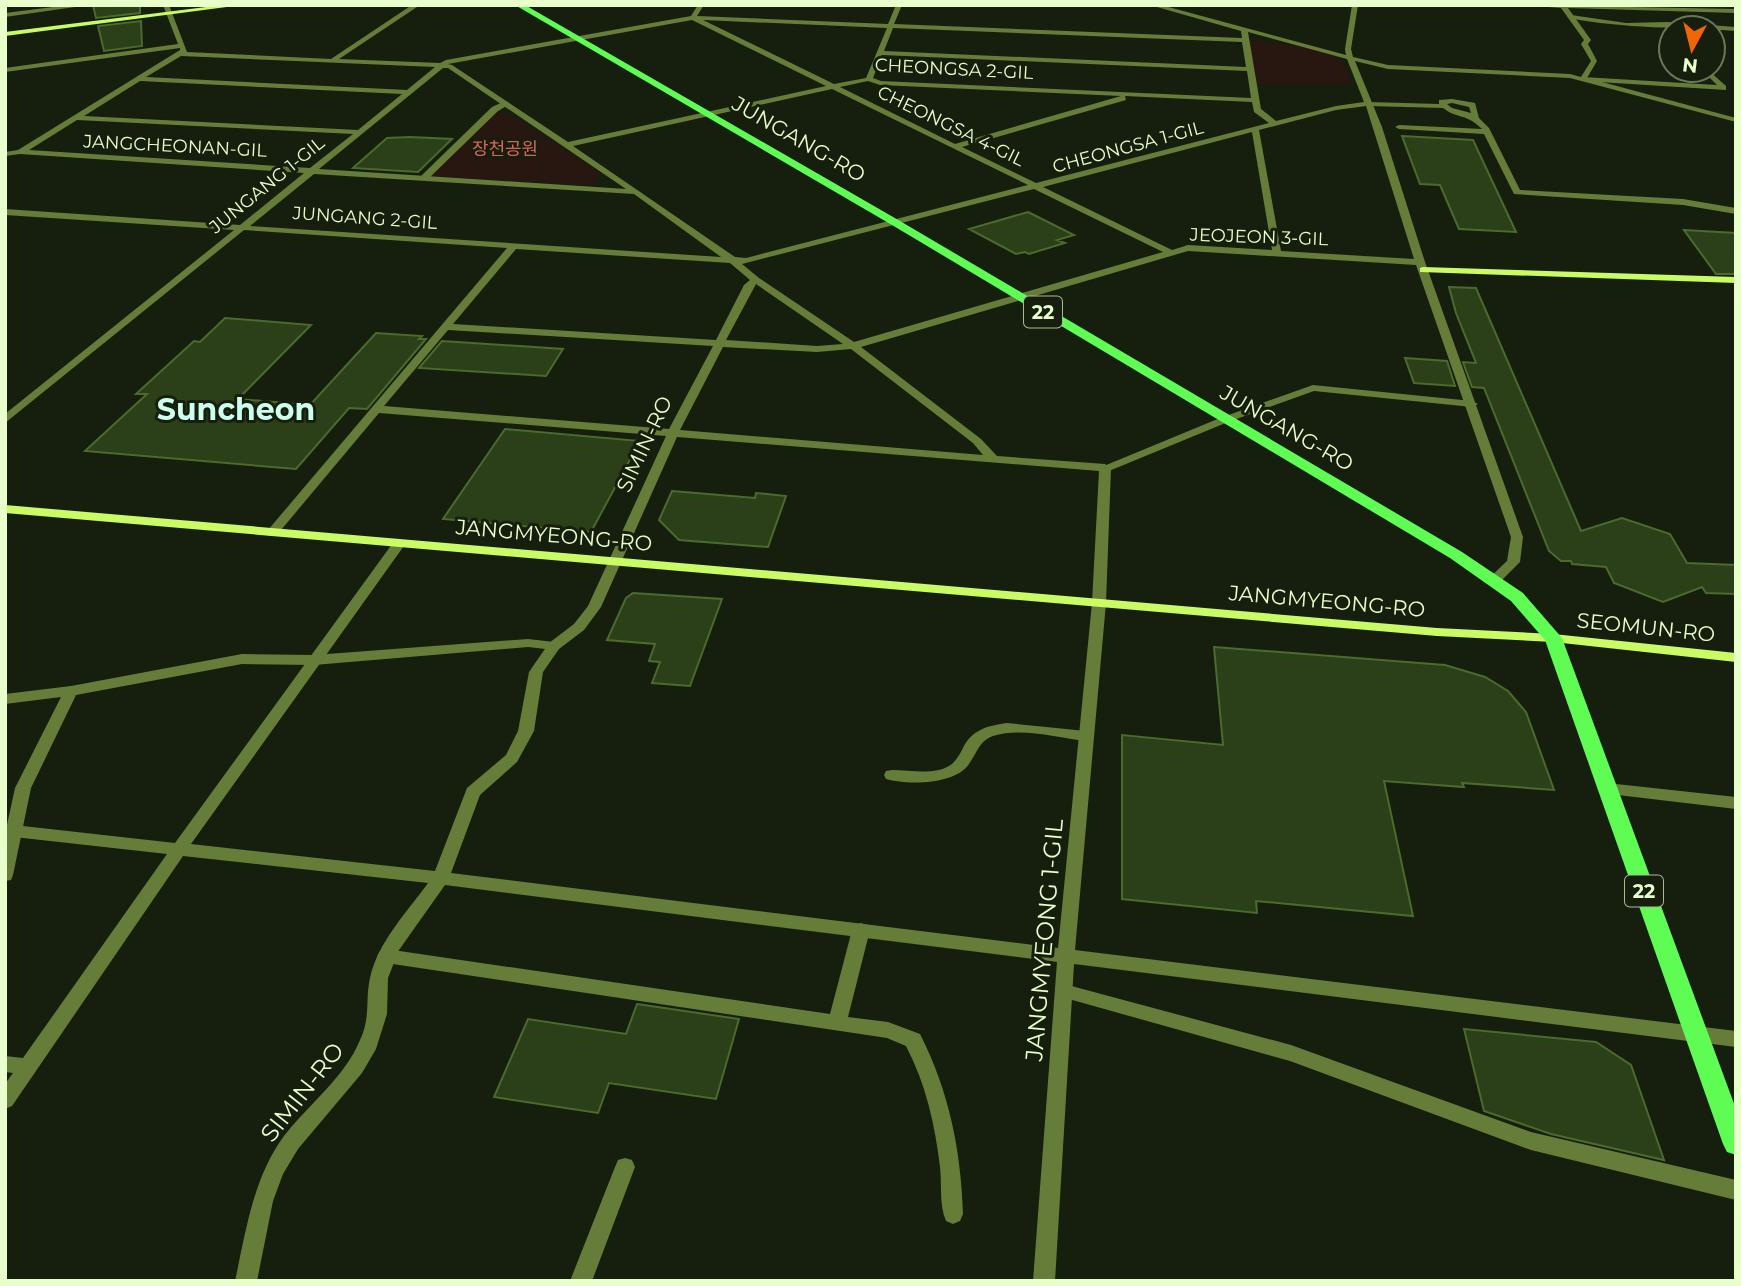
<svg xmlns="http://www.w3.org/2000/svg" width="1741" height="1286" font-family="Montserrat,'Noto Sans KR',sans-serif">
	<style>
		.green { fill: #281710 }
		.building { fill: #2b3f19; stroke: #4a6b2b; stroke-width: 2 }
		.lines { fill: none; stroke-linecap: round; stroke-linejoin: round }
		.lane { fill: #657d38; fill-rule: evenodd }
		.street { fill: #657d38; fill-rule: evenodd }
		.secondary { fill: #c9fc64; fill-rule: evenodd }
		.primary { fill: #5ffc54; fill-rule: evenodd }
		.labels { text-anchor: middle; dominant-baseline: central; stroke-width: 6; stroke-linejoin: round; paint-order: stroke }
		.far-street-label { font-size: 18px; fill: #e8fecb; stroke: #161f0d }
		.far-park-label { font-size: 18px; fill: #dc6159; stroke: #161f0d }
		.shield { fill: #161f0d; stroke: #a9bb92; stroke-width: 2 }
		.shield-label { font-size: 19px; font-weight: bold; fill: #e8fecb }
		.street-label { font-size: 21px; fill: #e8fecb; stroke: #161f0d }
		.near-street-label { font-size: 24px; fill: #e8fecb; stroke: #161f0d }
		.far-town-label { font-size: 30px; font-weight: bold; fill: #cdfeee; stroke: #161f0d }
	</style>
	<rect width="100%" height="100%" fill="#161f0d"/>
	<path class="green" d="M1254,41C1274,42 1332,49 1343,64C1348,70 1349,78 1352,84H1256L1248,42Z
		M504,111L601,173L592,185L430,176L495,113Z"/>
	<path class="building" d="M93,5H140V13L96,18Z
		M141,21L142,46L104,51L98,26Z
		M1402,136L1473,140L1516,232L1459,229L1440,185L1420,184Z
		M410,137L452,139L418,172L353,168L387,138Z
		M1028,212L1074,235L1057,240L1065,243L1029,254L1025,252L1016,254L969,229Z
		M1684,230L1736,233V274H1716Z
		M1449,287L1476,288L1581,531L1622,518L1670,534L1687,563L1736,565V594L1706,593L1702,587L1663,602L1614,583L1606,567L1572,564L1571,561H1561L1549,551L1484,388L1472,387L1463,362L1476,363L1456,313Z
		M225,318L311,325L238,399L310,405L376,333L422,336L419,339H426L367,409L349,408L296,469L85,451L147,394H136L194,341L200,342Z
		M442,341L563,349L546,376L419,368Z
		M1405,358L1447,361L1455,386L1414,383Z
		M505,429L640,441L591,532L443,519Z
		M672,491L755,498L756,493L786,496L768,547L679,540L659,520Z
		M633,593L722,599L690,686L652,683L660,662L649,661L655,644L607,640L626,598Z
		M1214,647L1445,665L1485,677L1508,691L1526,712L1554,790L1462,783L1464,787L1384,781L1413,916L1256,901L1257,913L1122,899V735L1223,745Z
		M637,1004L739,1019L716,1099L609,1083L598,1113L494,1097L528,1019L626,1034Z
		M1464,1029L1596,1042L1631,1065L1664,1160L1551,1134L1484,1111Z"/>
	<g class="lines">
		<path class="lane" d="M69,5H89L5,17V13Z
			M1571,15L1626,23L1667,22L1736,27V31C1682,27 1624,29 1569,18Z
			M1708,70L1726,86V90L1583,81L1579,79L1583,77L1717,85L1704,72Z
			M1452,99L1475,103L1479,118L1489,128L1520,190L1683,199L1736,208V214L1683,205L1514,194L1484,134L1399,129L1395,127L1399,125L1482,129C1466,113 1457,119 1443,108L1368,106L1364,104L1368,102L1439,104V100ZM1452,103L1469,107L1471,113L1452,108L1447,104Z
			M503,102L510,104L498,111L427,180H421V176L492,107Z
			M1313,385L1472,401L1478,404L1472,407L1314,391L1228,422L1109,471H1101L1099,468L1220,418Z
			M528,639L554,642L561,646L554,650L528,647L314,665L242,664L76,695L31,788L13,875L11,880L5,881V834L15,788L61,697L5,704V694L71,686L242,654L314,655Z
			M1007,723L1086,731L1091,732L1094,736L1091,740L1086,741C1058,738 1021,727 993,736C979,741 977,753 969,764C955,785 908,785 886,779L884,775L886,771L892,770C909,770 932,775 947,767C955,763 958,757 962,750C971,730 986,726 1007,723Z
			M1607,783L1736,797V809L1601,793L1599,789L1601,785Z
			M861,923L867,925L870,930L848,1017L888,1022L920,1034C949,1091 961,1150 963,1214L960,1221L953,1224L946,1221C939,1205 942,1184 940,1167C935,1125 926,1084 906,1046L887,1038L386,963L380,961L377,956L380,951L386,949L830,1014L852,930L855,925Z
			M1064,984L1291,1045L1531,1132L1736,1180V1200L1531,1150L1290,1061L1058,996L1055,991L1058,986Z
			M625,1158L632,1160L635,1167L592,1281H570L615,1167L618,1160Z"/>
		<path class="street" d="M163,5H169L187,52L331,59L412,5H420L339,59L440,63L446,60L691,16L698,5H704L697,16L888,24L896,5H902L894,24L1242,38L1241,31L1150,5H1161L1346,55L1345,49L1352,5H1358L1351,49L1353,57L1388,65L1570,74L1581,77L1591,61L1581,44L1584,40L1561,8L1522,5L1736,9V13L1568,8L1591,40L1588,44L1597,61L1587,78L1736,118V122L1570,78L1388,69L1355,61L1382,127L1425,262L1523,537L1520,562L1499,583L1494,584L1487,580L1507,561L1511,537L1416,265L1188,251L861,347L981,439L997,456L1105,464L1111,468L1106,603L1075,950L1736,1031V1047L1074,964L1055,1281H1033L1057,962L445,885L399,950L388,978L387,1014L376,1049L362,1073L298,1149L283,1174L273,1201L257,1281H235C246,1231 253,1178 284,1136C308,1105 345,1077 360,1040C371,1017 365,1000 370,978C378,942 407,912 428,883L183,856L12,1106L5,1109V1084L13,1073L5,1072V1056L23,1058L167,854L5,836V824L175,843L395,540L400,539L406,543L191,844L435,871L467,788L506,755L518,731L529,672L549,643L574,624L588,606L666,436L379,413L276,536H268L266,533L268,530L507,248L244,230L5,423V414L234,230L5,215V209L240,225L304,173L20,154L5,156V152L18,150L180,50V48L5,72V68L178,44ZM692,20L826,86L568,142L452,65L448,64ZM703,20L887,28L866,78L834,84ZM893,28L1242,42L1246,67L884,51ZM1248,32L1347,59L1364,102L1336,106L1276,121L1261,109ZM882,55L1247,71L1251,98L881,81L873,78ZM181,56L435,67L407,90L146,77ZM443,68H448L626,189L319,169ZM140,81L402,94L358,130L84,116ZM868,81L880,85L1121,96L955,144L840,87ZM832,89L1028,185L746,258L735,257L573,146ZM1125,96L1252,102L1254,112L1269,123L1036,183L962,147L1126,100ZM1366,106L1414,259L1281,251L1259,130L1336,110ZM77,120L353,134L310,168L29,150ZM1252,132L1272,250L1188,245L1172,250L1043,187ZM314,174L634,194L721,257L250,226ZM1034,189L1163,252L854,342L759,278L742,264ZM516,249L730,263L750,280L744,285L716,340L453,324ZM756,284L843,344L817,346L726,340ZM448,330L713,346L669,429L384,406ZM723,347L817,352L851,349L973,443L983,455L680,430ZM677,437L1099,471L1092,603L1058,948L451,873L480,795L517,762L534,731L543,672L559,649L584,630L601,607Z"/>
		<path class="secondary" d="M222,5H242L5,36V32Z
			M1423,267L1736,277V283L1420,272V268Z
			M5,505L1437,628L1553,634L1736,653V662L1553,642L1437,636L5,513Z"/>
		<path class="primary" d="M515,5H525L900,221L1462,552L1523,593L1562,638L1736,1109V1155L1727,1152L1723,1144L1545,640L1511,601L1450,558L892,225Z"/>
	</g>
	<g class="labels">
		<g class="far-street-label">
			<text transform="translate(954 69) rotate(3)">CHEONGSA 2-GIL</text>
			<text transform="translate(951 126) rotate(26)">CHEONGSA 4-GIL</text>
			<text transform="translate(175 146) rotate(3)">JANGCHEONAN-GIL</text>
			<text transform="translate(1128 147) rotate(-15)">CHEONGSA 1-GIL</text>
			<text transform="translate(267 185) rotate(-39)">JUNGANG 1-GIL</text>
			<text transform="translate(365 218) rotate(4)">JUNGANG 2-GIL</text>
			<text transform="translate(1259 237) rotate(2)">JEOJEON 3-GIL</text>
		</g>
		<g class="far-park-label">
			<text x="505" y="149">장천공원</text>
		</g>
		<g class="shield">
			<rect x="1024" y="296.5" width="38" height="31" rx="5"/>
			<rect x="1625" y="875.5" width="38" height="31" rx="5"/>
		</g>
		<g class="shield-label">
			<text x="1043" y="312">22</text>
			<text x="1644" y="891">22</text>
		</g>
		<g class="street-label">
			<text transform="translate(799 139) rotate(30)">JUNGANG-RO</text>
			<text transform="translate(1287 428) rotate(30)">JUNGANG-RO</text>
			<text transform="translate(644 444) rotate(-65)">SIMIN-RO</text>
			<text transform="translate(554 535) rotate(5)">JANGMYEONG-RO</text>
			<text transform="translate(1327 601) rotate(5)">JANGMYEONG-RO</text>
			<text transform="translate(1646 627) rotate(6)">SEOMUN-RO</text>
		</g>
		<g class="near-street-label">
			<text transform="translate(1044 940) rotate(-85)">JANGMYEONG 1-GIL</text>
			<text transform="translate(302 1092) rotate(-52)">SIMIN-RO</text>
		</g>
		<g class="far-town-label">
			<text x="236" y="409">Suncheon</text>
		</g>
	</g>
	<rect width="1741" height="1286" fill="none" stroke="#e8fecb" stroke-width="14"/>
	<g transform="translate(1692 49) rotate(187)"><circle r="33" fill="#161f0d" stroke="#6a7859" stroke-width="2"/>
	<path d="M0-5L12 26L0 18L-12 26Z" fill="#f06605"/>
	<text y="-10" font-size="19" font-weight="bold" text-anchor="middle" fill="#e8fecb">N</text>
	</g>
</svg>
